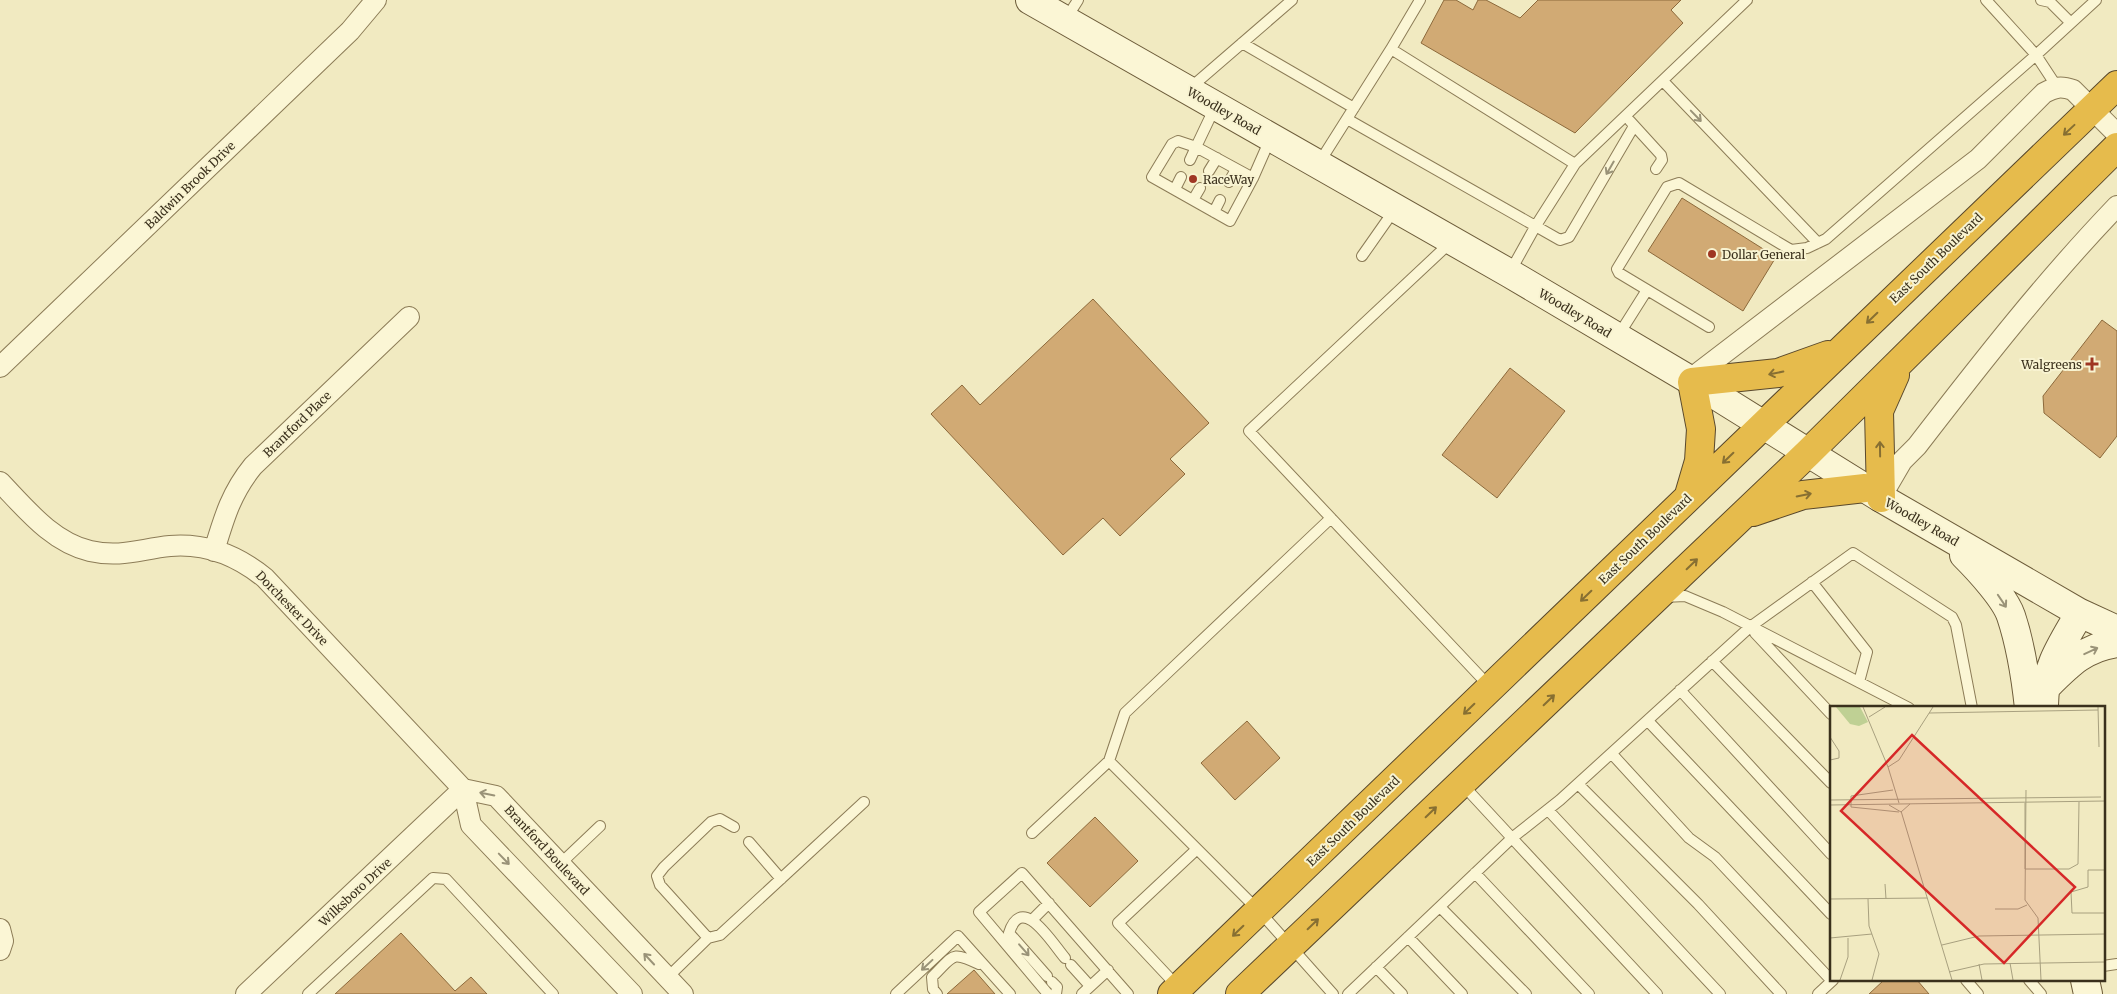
<svg xmlns="http://www.w3.org/2000/svg" width="2117" height="994" font-family="Merriweather,serif">
	<style>
		.building { fill: #d1aa74; stroke: #8c693b }
		.lines { fill: none; stroke-linecap: round; stroke-linejoin: round }
		.lane-casing { stroke: #8c7c57; stroke-width: 12 }
		.street-casing { stroke: #8c7c57; stroke-width: 22 }
		.secondary-casing { stroke: #6d5c3a; stroke-width: 30 }
		.highway-casing { stroke: #59482c; stroke-width: 30 }
		.lane { stroke: #fbf6d5; stroke-width: 10 }
		.street { stroke: #fbf6d5; stroke-width: 20 }
		.secondary { stroke: #fbf6d5; stroke-width: 28 }
		.highway { stroke: #e6bb4c; stroke-width: 28 }
		.oneway { stroke: #9a9378 }
		.oneway2 { stroke: #876f32 }
		.poi-dot { fill: #9f3623; stroke: #f8f3d1; stroke-width: 2 }
		.labels { text-anchor: middle; dominant-baseline: central; stroke-width: 4; stroke-linejoin: round; paint-order: stroke }
		.street-label { font-size: 12px; fill: #3a301c; stroke: #f8f3d1 }
		.poi-label { font-size: 12px; fill: #3a301c; stroke: #f8f3d1; text-anchor: start }
		.inset-road { fill: none; stroke: #a8a07f; stroke-width: 1 }
		.view { fill: #d62828; fill-opacity: 0.15; stroke: #d62828; stroke-width: 2.5 }
		.inset-edge { fill: none; stroke: #3a301c; stroke-width: 2.5 }
	</style>
	<rect width="100%" height="100%" fill="#f1eac1"/>
	<path class="building" d="M1444,0H1456L1473,10L1478,0H1486L1520,18L1538,0H1681L1671,10L1683,23L1575,133L1421,43Z
		M1682,198L1776,257L1743,311L1648,251Z
		M1093,299L1209,423L1170,459L1185,474L1120,536L1103,518L1063,555L931,414L962,385L980,405Z
		M2102,320L2117,331V436L2100,458L2044,413L2043,396Z
		M1510,368L1565,411L1497,498L1442,455Z
		M1247,721L1280,758L1235,800L1201,763Z
		M1095,817L1138,861L1090,907L1047,863Z
		M401,933L455,991L471,977L487,994H335Z
		M974,970L995,994H947Z
		M1884,980H1917L1929,994H1869Z"/>
	<g class="lines">
		<defs>
			<path id="lane" d="M1986,0L2036,55L2096,0
				M2041,0L2050,2L2071,23
				M1066,19L1078,0
				M1242,43L1354,108
				M1391,49L1420,0
				M1663,81L1818,243
				M1189,89L1292,0
				M1215,107L1196,147L1253,178L1271,137
				M1347,119L1560,240L1569,237L1634,126
				M1630,121L1661,155L1662,160L1656,169
				M1190,160L1196,147L1178,141L1172,144L1152,177L1230,221L1253,178
				M1319,163L1391,49L1575,164L1535,227L1510,272
				M1575,164L1747,0
				M1209,171L1217,158
				M1229,182L1236,169
				M1175,189L1181,177
				M1193,200L1200,188
				M1214,212L1220,200
				M1452,241L1249,431L1491,688
				M1362,256L1395,209
				M1709,327L1619,273L1617,269L1667,187L1679,183L1791,250L1807,248L1826,239L2036,55L2057,87
				M1618,336L1647,290
				M1331,518L1125,713L1109,761L1259,911L1333,994
				M1812,582L1867,652L1859,682
				M1664,597L1685,596L1723,612L1909,708
				M1755,633L1831,714
				M1712,661L1831,783
				M1680,690L1831,854
				M1648,721L1831,914
				M1612,754L1689,838L1715,857L1831,980
				M1578,784L1698,904L1781,994
				M1548,810L1720,994
				M1032,833L1109,761
				M749,842L781,879
				M560,864L600,826
				M1475,873L1589,994
				M1440,907L1526,994
				M1033,919L1049,903
				M1408,937L1462,994
				M708,938L660,885L657,876L664,867L711,822L720,819L734,827
				M1071,965L1090,986
				M2103,966L2117,964
				M1376,967L1402,994
				M1047,976L1009,933C1022,892 1052,943 1065,958
				M667,978L708,938L720,935L864,802
				M1966,980L1978,994
				M2029,980L2041,994
				M1052,982L1057,987L1056,994
				M1178,987L1118,923L1197,849
				M308,994L433,878L446,879L553,994
				M896,994L958,936L1010,994
				M937,994L933,989L932,977C954,956 950,950 979,964
				M1048,994L979,912L1022,873L1128,994
				M1082,994L1108,970
				M1348,994L1512,838L1462,784
				M1657,994L1512,838L1560,800L1750,627L1853,553L1952,617L1956,625L1972,708
				M1818,994L1833,980"/>
			<path id="street" d="M0,367L350,31L376,0
				M1689,380L1978,159L2044,93C2055,87 2061,86 2073,90L2117,134
				M0,482C26,509 52,542 90,551C121,558 140,549 170,546C206,543 238,556 265,578L463,789
				M1881,497L1902,461L1917,446C1981,363 2045,281 2117,206
				M214,551C224,518 231,493 253,466L409,317
				M463,789L496,796L683,994
				M463,789L471,825L632,994
				M0,929L3,941L0,950
				M246,994L463,789"/>
			<path id="secondary" d="M1030,0L1509,273L1717,396L1881,498L2080,613L2117,630
				M1964,555C1978,569 2005,598 2011,616C2020,643 2026,680 2029,708
				M2046,687C2068,665 2085,647 2117,643
				M2044,708C2043,672 2062,643 2080,613
				M2085,980L2088,994"/>
			<path id="highway" d="M1689,495L1699,461L1701,429L1692,382L1778,373L1828,355
				M1881,498L1879,411L1895,375
				M1753,512L1803,495L1865,488
				M1172,994L2117,85
				M1240,994L1808,453L2117,147"/>
		</defs>
		<use href="#lane" class="lane-casing"/>
		<use href="#street" class="street-casing"/>
		<use href="#secondary" class="secondary-casing"/>
		<use href="#highway" class="highway-casing"/>
		<use href="#lane" class="lane"/>
		<use href="#street" class="street"/>
		<use href="#secondary" class="secondary"/>
		<use href="#highway" class="highway"/>
	</g>
	<defs><path id="oneway-shaft" d="M-6 0H5M1.5-3L5.5 0L1.5 3" fill="none" stroke-width="1.6" stroke-linecap="round" stroke-linejoin="round" transform="scale(1.25)"/></defs>
	<g class="oneway">
		<use href="#oneway-shaft" transform="translate(1696 116) rotate(46)"/>
		<use href="#oneway-shaft" transform="translate(1610 168) rotate(120)"/>
		<use href="#oneway-shaft" transform="translate(2002 601) rotate(56)"/>
		<use href="#oneway-shaft" transform="translate(2091 651) rotate(-25)"/>
		<use href="#oneway-shaft" transform="translate(487 794) rotate(-169)"/>
		<use href="#oneway-shaft" transform="translate(504 859) rotate(46)"/>
		<use href="#oneway-shaft" transform="translate(1024 950) rotate(49)"/>
		<use href="#oneway-shaft" transform="translate(649 959) rotate(-133)"/>
		<use href="#oneway-shaft" transform="translate(927 965) rotate(137)"/>
	</g>
	<g class="oneway2">
		<use href="#oneway-shaft" transform="translate(2069 130) rotate(137)"/>
		<use href="#oneway-shaft" transform="translate(1872 318) rotate(136)"/>
		<use href="#oneway-shaft" transform="translate(1776 373) rotate(169)"/>
		<use href="#oneway-shaft" transform="translate(1880 449) rotate(-91)"/>
		<use href="#oneway-shaft" transform="translate(1728 458) rotate(136)"/>
		<use href="#oneway-shaft" transform="translate(1804 495) rotate(-11)"/>
		<use href="#oneway-shaft" transform="translate(1692 564) rotate(-44)"/>
		<use href="#oneway-shaft" transform="translate(1586 596) rotate(136)"/>
		<use href="#oneway-shaft" transform="translate(1549 700) rotate(-44)"/>
		<use href="#oneway-shaft" transform="translate(1469 709) rotate(136)"/>
		<use href="#oneway-shaft" transform="translate(1431 812) rotate(-44)"/>
		<use href="#oneway-shaft" transform="translate(1313 924) rotate(-44)"/>
		<use href="#oneway-shaft" transform="translate(1238 931) rotate(136)"/>
	</g>
	<g class="poi-dot">
		<circle cx="1193" cy="179" r="5"/>
		<circle cx="1712" cy="254" r="5"/>
		<path d="M2089.5 356.5h5v5h5v5h-5v5h-5v-5h-5v-5h5z"/>
	</g>
	<g class="labels">
		<g class="street-label">
			<text transform="translate(1224 111) rotate(30)">Woodley Road</text>
			<text transform="translate(190 185) rotate(-44)">Baldwin Brook Drive</text>
			<text transform="translate(1936 258) rotate(-44)">East South Boulevard</text>
			<text transform="translate(1575 313) rotate(31)">Woodley Road</text>
			<text transform="translate(297 424) rotate(-44)">Brantford Place</text>
			<text transform="translate(1922 522) rotate(30)">Woodley Road</text>
			<text transform="translate(1645 539) rotate(-44)">East South Boulevard</text>
			<text transform="translate(292 608) rotate(46)">Dorchester Drive</text>
			<text transform="translate(1353 821) rotate(-44)">East South Boulevard</text>
			<text transform="translate(547 850) rotate(47)">Brantford Boulevard</text>
			<text transform="translate(355 892) rotate(-43)">Wilksboro Drive</text>
		</g>
		<g class="poi-label">
			<text x="1203" y="179">RaceWay</text>
			<text x="1722" y="254">Dollar General</text>
			<text x="2082" y="364" text-anchor="end">Walgreens</text>
		</g>
	</g>
	<g transform="translate(1830 706)">
		<rect width="275" height="275" fill="#f1eac1"/>
		<path d="M6,1H30L38,16L29,20L20,18Z" fill="#bfd094"/>
		<path class="inset-road" d="M33,1L58,61M268,1L269,41M99,7L268,4M39,11L55,1M0,31L9,45V52L0,54M63,84L21,90V101L69,106M196,84L195,194L208,212L211,274M0,94L271,91M69,97L58,61L69,54L103,1M195,97V163M0,99L275,95M59,99L71,106L80,98M71,105L122,274M195,163H239L248,158L249,96M275,164H258V181L241,186L242,207H275M55,178L56,193M0,193L97,192M38,193L39,220L49,248L42,274M165,203H188L197,199M0,232L42,228M112,239L149,230L275,228M180,257L183,274M149,258L152,274M119,266L154,258L275,256M10,274L18,251V232"/>
		<path class="view" d="M82,29L245,181L174,257L11,105Z"/>
		<rect width="275" height="275" class="inset-edge"/>
	</g>
</svg>
